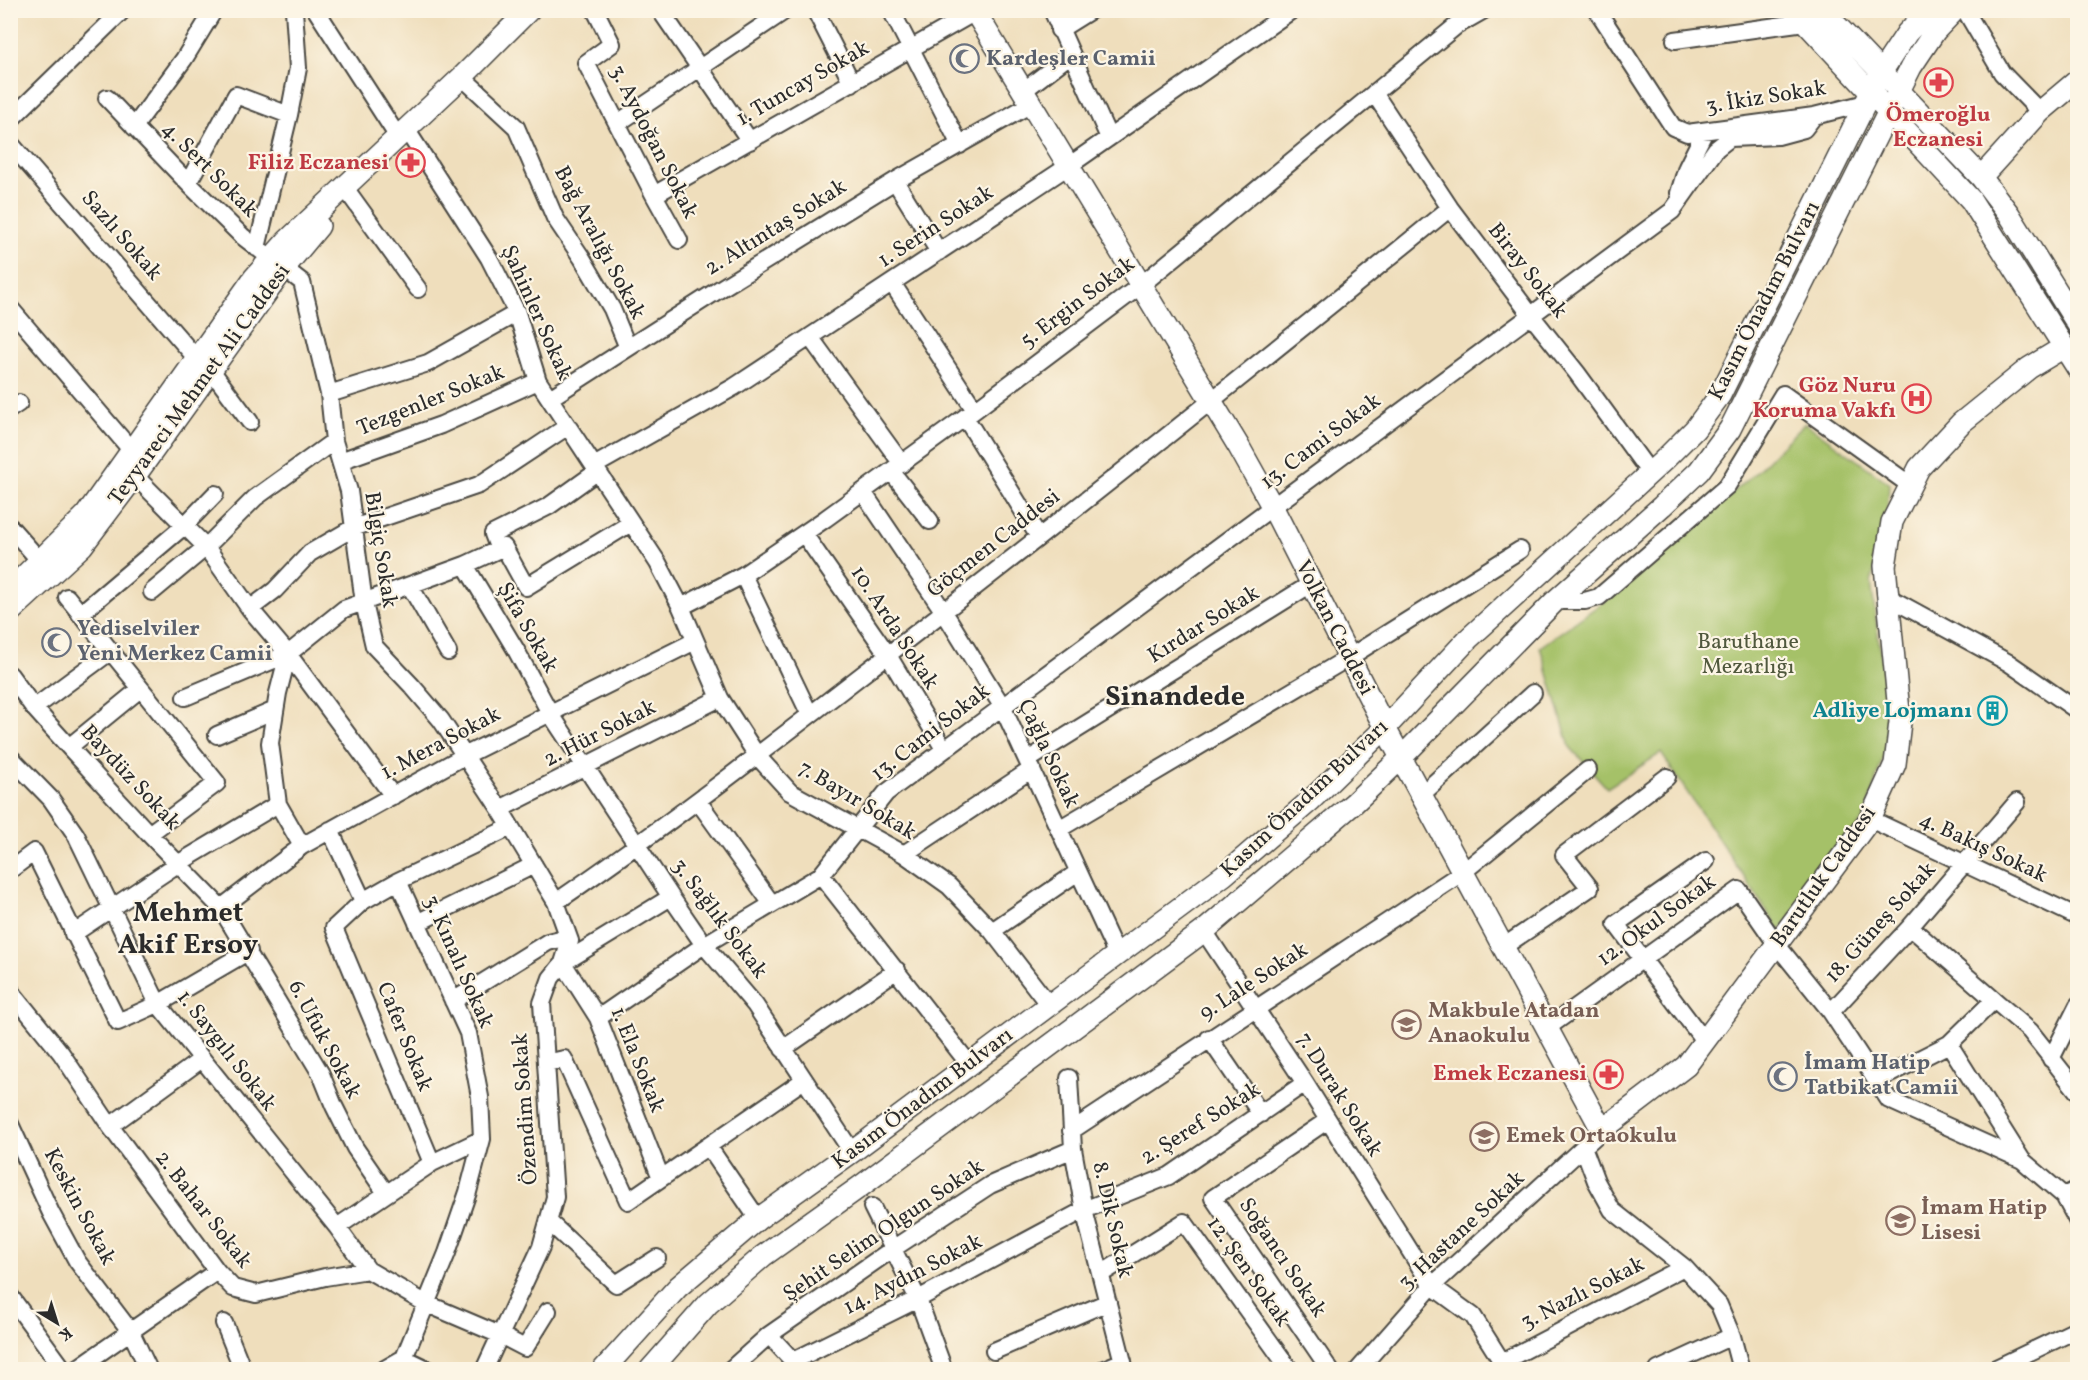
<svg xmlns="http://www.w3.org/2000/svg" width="2088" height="1380" font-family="Vollkorn,serif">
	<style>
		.green { fill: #a5c168; stroke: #68764a; stroke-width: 1.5 }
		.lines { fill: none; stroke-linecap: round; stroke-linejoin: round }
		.minor-casing { stroke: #484641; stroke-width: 20 }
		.major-casing { stroke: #484641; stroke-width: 24 }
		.minor { stroke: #fff; stroke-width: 16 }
		.major { stroke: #fff; stroke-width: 21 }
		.labels { text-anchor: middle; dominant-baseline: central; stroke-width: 4.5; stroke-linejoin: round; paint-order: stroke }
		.worship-label { font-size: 22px; font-weight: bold; fill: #5b616d; stroke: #fcf5e5; text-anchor: start }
		.street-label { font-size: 22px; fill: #2b2b2b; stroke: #fcf5e5 }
		.health-label { font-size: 22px; font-weight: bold; fill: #be3a42; stroke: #fcf5e5; text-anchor: end }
		.park-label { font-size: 22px; fill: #50583d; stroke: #fcf5e5 }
		.culture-label { font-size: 22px; font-weight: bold; fill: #0d838f; stroke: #fcf5e5; text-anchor: end }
		.education-label { font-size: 22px; font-weight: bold; fill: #785e54; stroke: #fcf5e5; text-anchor: start }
		.district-label { font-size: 28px; font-weight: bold; fill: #2b2b2b; stroke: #fcf5e5 }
	</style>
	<rect width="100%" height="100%" fill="#fcf5e5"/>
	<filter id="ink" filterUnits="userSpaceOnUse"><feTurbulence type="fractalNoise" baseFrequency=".0167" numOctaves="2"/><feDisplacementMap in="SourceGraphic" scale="12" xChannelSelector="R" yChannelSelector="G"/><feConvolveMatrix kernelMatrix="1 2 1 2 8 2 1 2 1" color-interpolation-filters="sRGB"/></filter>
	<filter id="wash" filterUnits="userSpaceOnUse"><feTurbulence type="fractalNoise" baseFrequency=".008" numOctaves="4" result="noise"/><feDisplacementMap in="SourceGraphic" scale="24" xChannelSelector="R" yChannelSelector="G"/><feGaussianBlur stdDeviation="1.35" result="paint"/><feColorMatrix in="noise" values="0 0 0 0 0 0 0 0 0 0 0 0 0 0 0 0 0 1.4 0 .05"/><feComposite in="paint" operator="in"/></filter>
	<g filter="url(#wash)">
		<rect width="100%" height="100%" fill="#efdebc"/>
		<path class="green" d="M1805,423L1889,483L1887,523L1871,582L1891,732L1864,818L1780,931L1661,753L1607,788L1570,747L1540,647L1616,593L1756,472Z"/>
	</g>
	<g filter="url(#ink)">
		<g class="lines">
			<defs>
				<path id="minor" d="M316,10L398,137
					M595,10L612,44L586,63L654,195L679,240
					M660,10L750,141
					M815,10L852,83
					M891,10L960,145
					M1052,10L1109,138
					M1597,10L1673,127L1687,133L1814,116L1866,103
					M1965,10L2002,73L2040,112
					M1059,30L1091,10
					M1675,40L1805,22
					M462,77L516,127L555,218L582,258L612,309L628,348
					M1023,91L1070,55
					M1374,93L1450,208L1530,314L1577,373L1650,473
					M107,98L188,183L242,236L302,282L329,394L334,441L349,491L364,603L374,646L412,686L441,720L500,809L556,902L570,941L563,963L598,1018L661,1178
					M10,120L123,10
					M618,123L786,10
					M134,127L184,59L214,10
					M406,129L489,258L517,313L538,381L658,563L681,607L720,698L758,757L790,792L904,854L949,886L992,931L1049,1005
					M10,143L197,359
					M895,181L939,252
					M188,183L236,95L289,115
					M348,192L418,289
					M1679,193L1687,167L1705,131
					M654,195L975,12
					M257,248L289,115L298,68L294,10
					M892,283L975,410
					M10,308L132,451
					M810,337L902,464
					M211,370L250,422
					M329,394L428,363L517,313
					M550,398L723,287L895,181L1031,104
					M10,409L19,403
					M965,417L1039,537
					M340,461L441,425L538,381
					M594,466L734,387L1070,165L1292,10
					M891,471L930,521
					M135,476L206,547L250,609L288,654L393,796
					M863,492L944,612L1002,706L1117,955
					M10,527L41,562
					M804,534L888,655L944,749
					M499,550L493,534L549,506L598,471
					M465,565L516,650L550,713L671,897L704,945L755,1005L852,1152
					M743,575L810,715
					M410,586L448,652
					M152,592L206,547L255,498L334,441
					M67,597L217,783L149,834
					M1888,597L2009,663L2078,711
					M1555,601H1585L1599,597L1727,486L1783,394L1910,485
					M681,607L743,575L825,519L975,410L1141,285L1456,26L1484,10
					M250,609L275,590L310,553L353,528L479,485L568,426
					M80,614L184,526L215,494
					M288,654L278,693L270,743L278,804L302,846
					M10,675L34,708L69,747L149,834L221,908L321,1074L334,1106L355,1148L386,1193
					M185,697L288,654L344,609L465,565L504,547L526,587L631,523
					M34,708L111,651
					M217,735L275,710
					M69,747L140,689
					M10,757L51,799L76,835L158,1004L337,1227L368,1270
					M1028,760L1311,584
					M1421,795L1533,693
					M698,801L772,904
					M500,809L720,698
					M1870,819L2078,917
					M1059,829L1348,658L1520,550
					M330,830L363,901
					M904,854L1032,769
					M10,870L34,852L118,1022L158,1004L249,951
					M821,875L969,1064
					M556,902C670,824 779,739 889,654C1078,508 1265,359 1450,208
					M221,908L302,846L464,756L695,641
					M417,923L534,865
					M1910,927L2030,1031L2078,1092
					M992,931L1078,872
					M1204,931L1305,1083L1432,1286L1473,1316L1502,1362L1505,1370
					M73,934L179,863L278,804
					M1503,947L1590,888L1564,855L1667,777
					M10,990L61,1053L110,1126L217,1271L233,1288L256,1294L325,1277L368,1270L425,1303L500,1335L525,1348L548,1311
					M453,1001L548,942L560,939L570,941
					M1831,1012L1910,927L2017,802
					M598,1018L704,945L821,875L886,793L1672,211L1716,149L1730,138L1778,136L1804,129L1814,116
					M1547,1028L1739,890L1777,945L1831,1012L1889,1100L2022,1160L2064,1196L2078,1222
					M1209,1038L1261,1114
					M1705,1042L1616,924L1706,861
					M1949,1044L2022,1160
					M783,1049L897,970
					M2051,1059L2078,1005
					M546,1063L564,1059L628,1201L804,1080
					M1069,1078L1073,1149L1084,1210L1125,1370
					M1876,1081L1949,1044L1994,1000
					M1328,1120L1213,1198L1330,1370
					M10,1124L51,1213L77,1261L131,1332L149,1370
					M110,1126L202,1059
					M1071,1131L1463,872L1588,770
					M708,1146L758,1219
					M1584,1149L1596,1181L1612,1210L1684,1267L1719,1305L1732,1336L1741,1370
					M432,1163L334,928L363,901L398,881L511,827
					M2064,1196L2078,1189
					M872,1207L918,1299L944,1370
					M548,1221L616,1284L657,1258
					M337,1227L432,1163L482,1139
					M1101,1274L1184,1222L1290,1370
					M10,1296L64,1370
					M224,1323L243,1370
					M769,1335L793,1361L918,1299L1084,1210L1169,1176L1305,1083
					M994,1351L1108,1302
					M404,1358L429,1370
					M1502,1362L1684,1267
					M75,1370L217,1271
					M383,1370L404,1358L447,1253L468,1192L482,1139L480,1097L468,1033L398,881
					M484,1370L541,1247L555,1197L542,1003L551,978L563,963L671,897
					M730,1370L769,1335L894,1248L990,1185L1073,1149
					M1102,1370L1123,1361
					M1358,1370L1432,1286L1602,1130
					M1658,1370L1732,1336
					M1992,1370L2078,1329"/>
				<path id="major" d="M974,10L1239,447L1272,506L1385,728L1602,1130L1686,1066L1870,819L1895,764L1900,722L1885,566L1892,522L1919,468L1961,423L2029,368L2064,347
					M1794,10L1971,200L2078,369
					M1822,10L1981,177L2009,214L2078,325
					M1981,177L2040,112L2078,80
					M10,590L86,515L254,278L287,241L462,77L529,10
					M10,612L82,546L135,476L285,267L319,226
					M603,1370L678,1287L758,1219L852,1152L1224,875L1311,800L1385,728L1468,639L1663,461L1695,429L1720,395L1880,74L1907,33L1929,10
					M650,1370L708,1304L763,1256L861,1186L1204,931L1354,803L1401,758L1555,601L1662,506L1699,471L1730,429L1911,67L1935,31L1955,10"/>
			</defs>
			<use href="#minor" class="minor-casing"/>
			<use href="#major" class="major-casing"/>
			<use href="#minor" class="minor"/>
			<use href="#major" class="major"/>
		</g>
	</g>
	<defs>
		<symbol id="mosque-ring" viewBox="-11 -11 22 22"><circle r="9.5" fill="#fcf5e5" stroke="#6b7280" stroke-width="1.5"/><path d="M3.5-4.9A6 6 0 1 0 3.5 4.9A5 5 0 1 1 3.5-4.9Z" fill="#6b7280"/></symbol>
		<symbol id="pharmacy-ring" viewBox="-11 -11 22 22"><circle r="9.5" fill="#fcf5e5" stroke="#e0444e" stroke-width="1.5"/><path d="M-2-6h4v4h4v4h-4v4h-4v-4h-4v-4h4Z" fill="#e0444e"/></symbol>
		<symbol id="hospital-ring" viewBox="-11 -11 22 22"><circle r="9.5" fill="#fcf5e5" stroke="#e0444e" stroke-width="1.5"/><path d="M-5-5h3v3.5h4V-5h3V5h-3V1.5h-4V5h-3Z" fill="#e0444e"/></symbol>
		<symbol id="building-ring" viewBox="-11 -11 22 22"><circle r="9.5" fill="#fcf5e5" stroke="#0f9aa8" stroke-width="1.5"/><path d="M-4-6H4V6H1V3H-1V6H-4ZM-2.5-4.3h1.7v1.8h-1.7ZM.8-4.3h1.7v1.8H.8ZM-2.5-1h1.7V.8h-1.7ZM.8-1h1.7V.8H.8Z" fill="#0f9aa8"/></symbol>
		<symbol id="school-ring" viewBox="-11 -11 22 22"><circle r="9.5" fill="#fcf5e5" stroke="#8d6e63" stroke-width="1.5"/><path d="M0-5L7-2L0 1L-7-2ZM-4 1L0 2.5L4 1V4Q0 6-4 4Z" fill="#8d6e63"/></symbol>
	</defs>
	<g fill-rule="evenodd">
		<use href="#mosque-ring" x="948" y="42" width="33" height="33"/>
		<use href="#pharmacy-ring" x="1922" y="66" width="33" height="33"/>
		<use href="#pharmacy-ring" x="394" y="146" width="33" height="33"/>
		<use href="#hospital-ring" x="1900" y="382" width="33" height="33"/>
		<use href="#mosque-ring" x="40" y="626" width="33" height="33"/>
		<use href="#building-ring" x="1976" y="694" width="33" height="33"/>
		<use href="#school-ring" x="1390" y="1008" width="33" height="33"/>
		<use href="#pharmacy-ring" x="1592" y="1058" width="33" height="33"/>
		<use href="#mosque-ring" x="1766" y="1060" width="33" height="33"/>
		<use href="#school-ring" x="1468" y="1120" width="33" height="33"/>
		<use href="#school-ring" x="1884" y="1204" width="33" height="33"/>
	</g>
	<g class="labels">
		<g class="worship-label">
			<text x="986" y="59">Kardeşler Camii</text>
			<text x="77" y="629">Yediselviler<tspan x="77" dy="25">Yeni Merkez Camii</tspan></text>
			<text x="1804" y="1063">İmam Hatip<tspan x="1804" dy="25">Tatbikat Camii</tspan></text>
		</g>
		<g class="street-label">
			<text transform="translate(803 84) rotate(-30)">1. Tuncay Sokak</text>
			<text transform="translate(1766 98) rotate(-9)">3. İkiz Sokak</text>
			<text transform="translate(653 142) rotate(63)">3. Aydoğan Sokak</text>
			<text transform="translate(209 170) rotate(45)">4. Sert Sokak</text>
			<text transform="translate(936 227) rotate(-33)">1. Serin Sokak</text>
			<text transform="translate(776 228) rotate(-32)">2. Altıntaş Sokak</text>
			<text transform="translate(121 236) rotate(49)">Sazlı Sokak</text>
			<text transform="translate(599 243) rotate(62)">Bağ Aralığı Sokak</text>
			<text transform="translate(1527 271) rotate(52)">Biray Sokak</text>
			<text transform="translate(1765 301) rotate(-63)">Kasım Önadım Bulvarı</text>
			<text transform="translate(1078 303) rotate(-37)">5. Ergin Sokak</text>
			<text transform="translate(536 313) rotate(66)">Şahinler Sokak</text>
			<text transform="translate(200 385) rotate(-54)">Teyyareci Mehmet Ali Caddesi</text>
			<text transform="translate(431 401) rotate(-22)">Tezgenler Sokak</text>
			<text transform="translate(1321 442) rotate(-37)">13. Cami Sokak</text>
			<text transform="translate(994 544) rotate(-38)">Göçmen Caddesi</text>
			<text transform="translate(380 550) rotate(81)">Bilgiç Sokak</text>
			<text transform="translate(1204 625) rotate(-32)">Kırdar Sokak</text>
			<text transform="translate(527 628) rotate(60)">Şifa Sokak</text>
			<text transform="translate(894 628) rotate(57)">10. Arda Sokak</text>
			<text transform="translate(1334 628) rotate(63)">Volkan Caddesi</text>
			<text transform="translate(931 733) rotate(-38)">13. Cami Sokak</text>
			<text transform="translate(600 734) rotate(-27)">2. Hür Sokak</text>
			<text transform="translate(441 744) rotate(-28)">1. Mera Sokak</text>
			<text transform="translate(1048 754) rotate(65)">Çağla Sokak</text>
			<text transform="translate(130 778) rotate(47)">Baydüz Sokak</text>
			<text transform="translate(1305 799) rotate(-43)">Kasım Önadım Bulvarı</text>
			<text transform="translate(857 801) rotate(31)">7. Bayır Sokak</text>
			<text transform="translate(1983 848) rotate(25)">4. Bakış Sokak</text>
			<text transform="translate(1824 877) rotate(-55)">Barutluk Caddesi</text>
			<text transform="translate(719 919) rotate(53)">3. Sağlık Sokak</text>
			<text transform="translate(1657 921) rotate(-36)">12. Okul Sokak</text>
			<text transform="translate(1881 923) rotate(-48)">18. Güneş Sokak</text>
			<text transform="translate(458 962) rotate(66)">3. Kınalı Sokak</text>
			<text transform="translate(1254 982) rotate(-33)">9. Lale Sokak</text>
			<text transform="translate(404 1037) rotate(68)">Cafer Sokak</text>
			<text transform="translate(324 1040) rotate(62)">6. Ufuk Sokak</text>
			<text transform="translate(226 1051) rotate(52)">1. Saygılı Sokak</text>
			<text transform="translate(637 1060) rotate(68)">1. Ela Sokak</text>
			<text transform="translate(1339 1095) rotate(58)">7. Durak Sokak</text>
			<text transform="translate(923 1099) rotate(-37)">Kasım Önadım Bulvarı</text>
			<text transform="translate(526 1109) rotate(-94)">Özendim Sokak</text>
			<text transform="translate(1201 1124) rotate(-32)">2. Şeref Sokak</text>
			<text transform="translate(79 1207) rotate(62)">Keskin Sokak</text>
			<text transform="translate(203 1210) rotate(52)">2. Bahar Sokak</text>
			<text transform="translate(1112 1220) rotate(77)">8. Dik Sokak</text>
			<text transform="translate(884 1231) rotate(-34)">Şehit Selim Olgun Sokak</text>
			<text transform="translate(1462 1231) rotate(-43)">3. Hastane Sokak</text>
			<text transform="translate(1282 1258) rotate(56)">Soğancı Sokak</text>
			<text transform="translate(1248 1272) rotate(55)">12. Şen Sokak</text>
			<text transform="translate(913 1275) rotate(-27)">14. Aydın Sokak</text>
			<text transform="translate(1583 1294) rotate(-27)">3. Nazlı Sokak</text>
		</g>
		<g class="health-label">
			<text x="1938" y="115" text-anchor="middle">Ömeroğlu<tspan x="1938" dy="25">Eczanesi</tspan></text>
			<text x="389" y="163">Filiz Eczanesi</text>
			<text x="1896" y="386">Göz Nuru<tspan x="1896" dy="25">Koruma Vakfı</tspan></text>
			<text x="1587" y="1074">Emek Eczanesi</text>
		</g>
		<g class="park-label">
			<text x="1748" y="642">Baruthane<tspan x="1748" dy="25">Mezarlığı</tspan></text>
		</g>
		<g class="culture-label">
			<text x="1972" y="711">Adliye Lojmanı</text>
		</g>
		<g class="education-label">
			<text x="1428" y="1011">Makbule Atadan<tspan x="1428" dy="25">Anaokulu</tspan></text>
			<text x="1506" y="1136">Emek Ortaokulu</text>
			<text x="1921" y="1208">İmam Hatip<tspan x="1921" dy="25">Lisesi</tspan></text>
		</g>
		<g class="district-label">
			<text x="1175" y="697">Sinandede</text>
			<text x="188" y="913">Mehmet<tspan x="188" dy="32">Akif Ersoy</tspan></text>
		</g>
	</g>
	<rect width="2088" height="1380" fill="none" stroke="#fcf5e5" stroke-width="36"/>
	<g transform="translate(57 1323) rotate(142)" stroke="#fcf5e5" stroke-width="4.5" paint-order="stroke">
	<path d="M0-4.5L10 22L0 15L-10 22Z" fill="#2b2b2b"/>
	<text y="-9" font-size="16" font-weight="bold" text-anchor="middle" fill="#2b2b2b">K</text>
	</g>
</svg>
